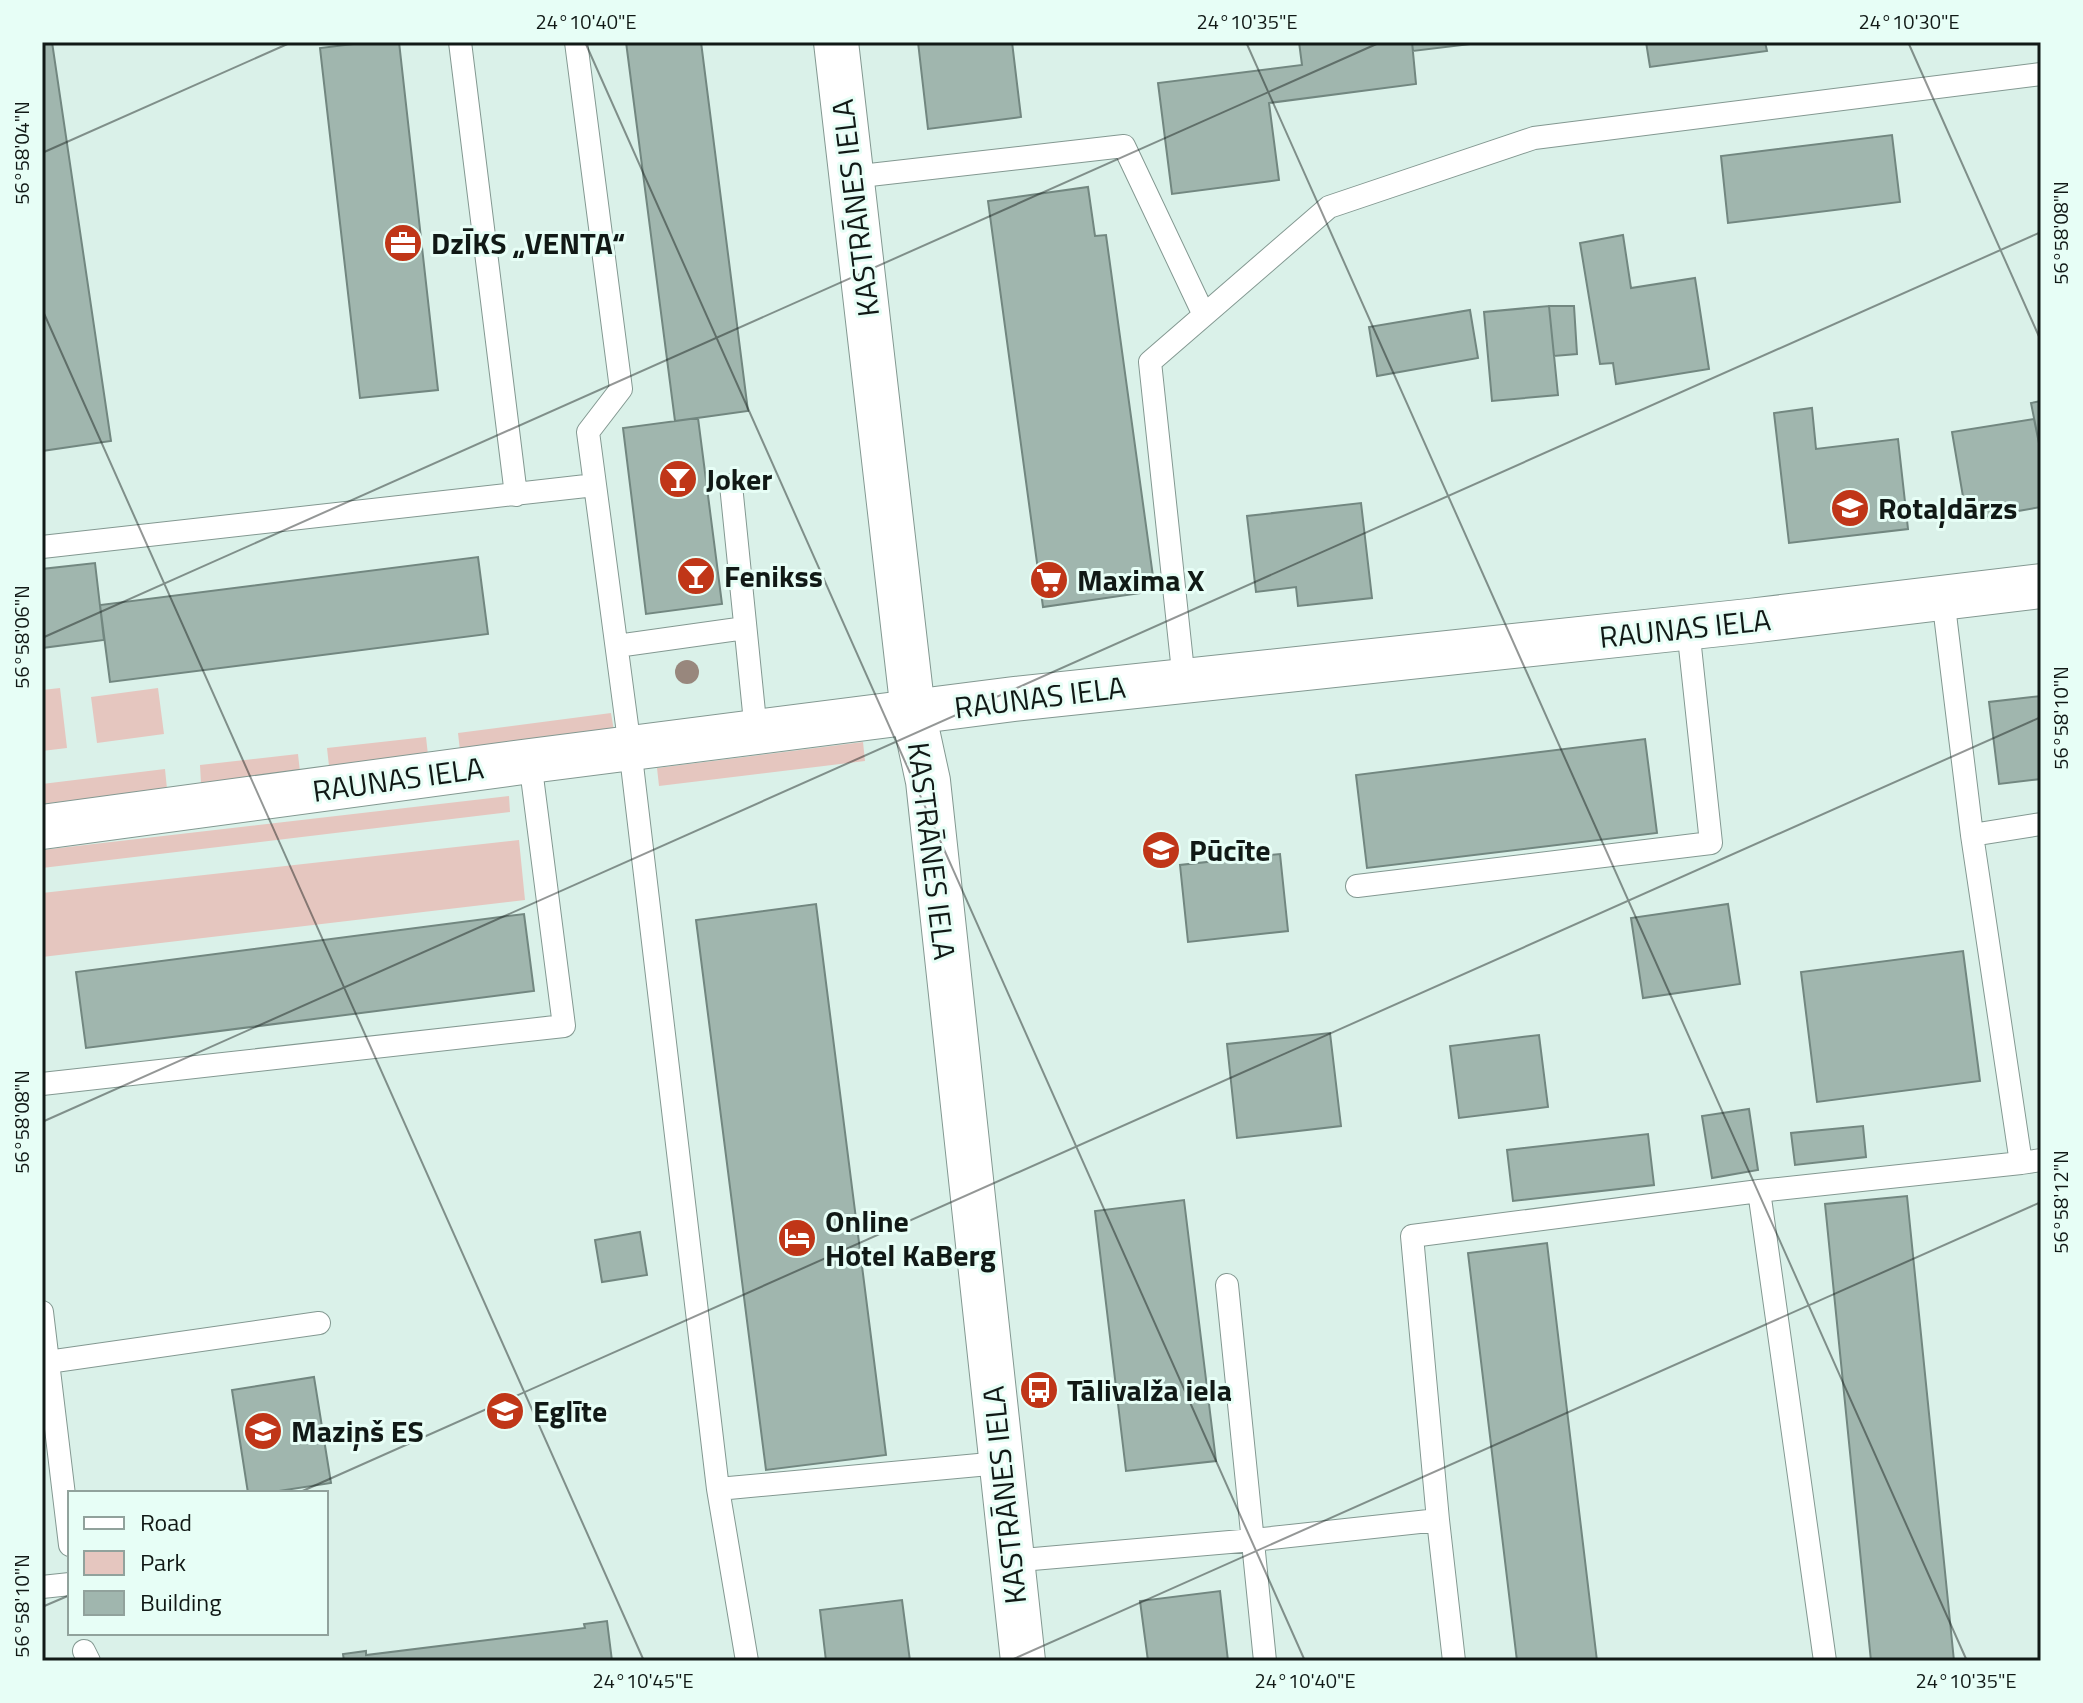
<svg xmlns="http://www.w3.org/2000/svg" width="2083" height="1703" font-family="'Titillium Web',sans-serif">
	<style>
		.green { fill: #e5c6bf }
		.building { fill: #a0b6ae; stroke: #728780; stroke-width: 2 }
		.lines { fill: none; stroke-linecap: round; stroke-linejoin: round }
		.lane-casing { stroke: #839891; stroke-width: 24 }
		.street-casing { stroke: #839891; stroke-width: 46 }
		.secondary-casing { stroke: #839891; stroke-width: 46 }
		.lane { stroke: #fff; stroke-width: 22 }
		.street { stroke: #fff; stroke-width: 44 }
		.secondary { stroke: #fff; stroke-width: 44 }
		.tree { fill: #98877d }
		.ticks { fill: none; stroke: #111916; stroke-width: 2; stroke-opacity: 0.45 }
		.labels { text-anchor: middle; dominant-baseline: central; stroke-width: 6; stroke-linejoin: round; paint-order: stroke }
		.street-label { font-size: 30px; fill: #111916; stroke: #e7fef6 }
		.poi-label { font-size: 30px; font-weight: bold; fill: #111916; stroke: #e7fef6; text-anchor: start }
		.neatline { fill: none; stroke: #111916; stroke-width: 3 }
		.ticks-label { font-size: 20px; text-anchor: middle; fill: #111916 }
	</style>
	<rect width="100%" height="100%" fill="#daf1e9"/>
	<path class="green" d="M60,688L67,748L42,751V690Z
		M158,688L164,734L97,743L91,697Z
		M611,713L614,731L460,751L458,733Z
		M426,737L428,755L329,766L327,748Z
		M863,742L865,761L659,786L657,768Z
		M298,754L300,772L201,783L200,765Z
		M165,769L167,789L42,804V784Z
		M509,796L510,812L42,868V850Z
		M519,840L525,900L42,957V893Z"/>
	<path class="building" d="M42,42H52L111,441L42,451Z
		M370,42H399L438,390L360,398L320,48Z
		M626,42H701L748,411L675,421Z
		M918,42H1012L1021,117L928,129Z
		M1299,42H1412L1416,84L1269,103L1279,180L1172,194L1158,83L1302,65Z
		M1412,42H1487L1413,51Z
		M1646,42H1765L1767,51L1650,67Z
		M1892,135L1900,202L1728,223L1721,156Z
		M1088,187L1095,236L1106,235L1155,591L1043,607L988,201Z
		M1623,235L1631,288L1695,278L1709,369L1616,384L1613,363L1600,364L1580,243Z
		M1549,306H1574L1577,354L1554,356Z
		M1549,306L1558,395L1492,401L1484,312Z
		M1470,310L1478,358L1377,376L1369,327Z
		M2041,401V453L2031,403Z
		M1812,408L1816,449L1898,439L1908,529L1789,543L1774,413Z
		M698,418L722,604L646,614L623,428Z
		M2034,419L2041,453V507L1967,520L1952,432Z
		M1361,503L1372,598L1298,606L1296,587L1256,592L1247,516Z
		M478,557L488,634L110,682L100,605Z
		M95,563L104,640L42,648V569Z
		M2041,696V779L1999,784L1989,702Z
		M1645,739L1657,833L1367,868L1356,775Z
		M1280,854L1288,931L1188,942L1180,865Z
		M816,904L886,1455L766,1470L696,920Z
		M1728,904L1740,984L1643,998L1631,918Z
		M524,914L534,991L86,1048L76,972Z
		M1963,951L1980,1081L1817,1102L1801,972Z
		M1330,1033L1341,1126L1237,1138L1227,1044Z
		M1539,1035L1548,1107L1459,1118L1450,1046Z
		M1749,1109L1758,1170L1712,1178L1702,1116Z
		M1863,1126L1866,1157L1795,1165L1791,1133Z
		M1648,1134L1654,1185L1513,1201L1507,1150Z
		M1907,1196L1954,1661H1871L1825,1204Z
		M1184,1200L1216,1461L1126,1471L1095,1211Z
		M640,1232L647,1275L602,1282L595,1240Z
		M1547,1243L1597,1661H1517L1468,1253Z
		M314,1377L331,1483L266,1493H248L232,1390Z
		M1220,1591L1228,1661H1148L1140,1601Z
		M902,1600L910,1661H826L820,1610Z
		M607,1621L612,1661H344L343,1654L366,1651V1655L585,1628L584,1624Z"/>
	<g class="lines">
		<defs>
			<path id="lane" d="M460,42L516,495
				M576,42L621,389L588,432L630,748L718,1489L747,1661
				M852,177L1124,146L1204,315
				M731,485L756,732
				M42,547L595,485
				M1943,598L1972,835L2021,1163L2041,1160
				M617,646L745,628
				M1184,681L1150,362L1329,207L1534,138L2041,74
				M1972,835L2041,824
				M1357,886L1711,843L1688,628
				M42,1084L564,1026L530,761
				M1759,1191L1825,1661
				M1227,1285L1265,1661
				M42,1312L70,1545
				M48,1362L319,1323
				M718,1489L1000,1463
				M1438,1520L1412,1236L1759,1191L2021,1163
				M1011,1561L1253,1540L1438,1520L1454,1661
				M42,1587L70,1584
				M84,1651L89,1661"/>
			<path id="street" d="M42,827L530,761L1014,699L1749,621L2041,586"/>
			<path id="secondary" d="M836,42L913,712L928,781L1023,1661"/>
		</defs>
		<use href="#lane" class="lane-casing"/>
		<use href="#street" class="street-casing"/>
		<use href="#secondary" class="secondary-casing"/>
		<use href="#lane" class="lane"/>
		<use href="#street" class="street"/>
		<use href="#secondary" class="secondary"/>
	</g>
	<circle class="tree" cx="687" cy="672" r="12"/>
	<path class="ticks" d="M585,42L1305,1661M1246,42L1967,1661M1908,42L2041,341M42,153L292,42M42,309L644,1661M42,638L1381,42M42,1122L2041,232M298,1493L2041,717M42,1607L70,1595M1009,1661L2041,1202"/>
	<defs>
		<symbol id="office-disc" viewBox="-11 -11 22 22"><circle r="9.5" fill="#c03618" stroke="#e7fef6"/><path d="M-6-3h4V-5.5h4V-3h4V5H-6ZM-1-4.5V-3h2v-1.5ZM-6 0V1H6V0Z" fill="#fff"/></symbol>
		<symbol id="bar-disc" viewBox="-11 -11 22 22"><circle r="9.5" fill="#c03618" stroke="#e7fef6"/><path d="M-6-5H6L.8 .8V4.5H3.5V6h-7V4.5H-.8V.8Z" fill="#fff"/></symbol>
		<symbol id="school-disc" viewBox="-11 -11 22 22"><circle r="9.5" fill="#c03618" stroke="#e7fef6"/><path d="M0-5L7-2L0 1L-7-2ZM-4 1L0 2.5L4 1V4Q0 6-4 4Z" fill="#fff"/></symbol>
		<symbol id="supermarket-disc" viewBox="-11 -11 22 22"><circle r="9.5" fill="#c03618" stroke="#e7fef6"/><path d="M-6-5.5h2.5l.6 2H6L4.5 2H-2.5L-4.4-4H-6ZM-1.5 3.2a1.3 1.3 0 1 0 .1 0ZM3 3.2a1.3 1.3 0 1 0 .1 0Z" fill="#fff"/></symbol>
		<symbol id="hotel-disc" viewBox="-11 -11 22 22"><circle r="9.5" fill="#c03618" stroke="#e7fef6"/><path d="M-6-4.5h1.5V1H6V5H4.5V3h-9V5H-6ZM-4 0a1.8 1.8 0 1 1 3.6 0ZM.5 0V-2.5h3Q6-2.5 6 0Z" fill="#fff"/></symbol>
		<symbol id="bus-disc" viewBox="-11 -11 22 22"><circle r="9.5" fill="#c03618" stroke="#e7fef6"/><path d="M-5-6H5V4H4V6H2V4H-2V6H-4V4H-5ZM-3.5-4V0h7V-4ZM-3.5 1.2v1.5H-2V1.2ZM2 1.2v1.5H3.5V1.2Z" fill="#fff"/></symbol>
	</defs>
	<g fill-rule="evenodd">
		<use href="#office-disc" x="381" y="221" width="44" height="44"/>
		<use href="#bar-disc" x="656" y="457" width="44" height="44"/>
		<use href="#school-disc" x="1828" y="486" width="44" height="44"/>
		<use href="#bar-disc" x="674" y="554" width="44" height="44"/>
		<use href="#supermarket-disc" x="1027" y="558" width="44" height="44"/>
		<use href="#school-disc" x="1139" y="828" width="44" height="44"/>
		<use href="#hotel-disc" x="775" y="1216" width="44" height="44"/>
		<use href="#bus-disc" x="1017" y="1368" width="44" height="44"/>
		<use href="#school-disc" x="483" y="1389" width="44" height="44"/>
		<use href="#school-disc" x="241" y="1409" width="44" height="44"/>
	</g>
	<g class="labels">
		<g class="street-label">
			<text transform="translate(855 208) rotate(-97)">KASTRĀNES IELA</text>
			<text transform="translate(1685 628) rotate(-6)">RAUNAS IELA</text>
			<text transform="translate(1040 697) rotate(-7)">RAUNAS IELA</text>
			<text transform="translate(398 779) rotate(-8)">RAUNAS IELA</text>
			<text transform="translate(932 851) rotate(83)">KASTRĀNES IELA</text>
			<text transform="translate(1004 1495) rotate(-96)">KASTRĀNES IELA</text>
		</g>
		<g class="poi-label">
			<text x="431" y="243">DzĪKS „VENTA“</text>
			<text x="706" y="479">Joker</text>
			<text x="1878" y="508">Rotaļdārzs</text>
			<text x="724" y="576">Fenikss</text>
			<text x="1077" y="580">Maxima X</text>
			<text x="1189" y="850">Pūcīte</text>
			<text x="825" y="1221">Online<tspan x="825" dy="34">Hotel KaBerg</tspan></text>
			<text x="1067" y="1390">Tālivalža iela</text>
			<text x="533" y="1411">Eglīte</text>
			<text x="291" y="1431">Maziņš ES</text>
		</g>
	</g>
	<rect width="2083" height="1703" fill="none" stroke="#e7fef6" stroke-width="88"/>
	<rect x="68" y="1491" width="260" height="144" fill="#e7fef6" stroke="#91a29c" stroke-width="2"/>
	<rect x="84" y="1517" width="40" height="12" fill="#ffffff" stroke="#91a29c" stroke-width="2"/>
	<text x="140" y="1531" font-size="24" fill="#111916">Road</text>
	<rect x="84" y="1551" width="40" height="24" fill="#e5c6bf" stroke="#91a29c" stroke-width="2"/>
	<text x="140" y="1571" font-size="24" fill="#111916">Park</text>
	<rect x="84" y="1591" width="40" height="24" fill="#a0b6ae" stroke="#91a29c" stroke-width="2"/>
	<text x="140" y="1611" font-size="24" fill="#111916">Building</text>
	<rect x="44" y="44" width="1995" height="1615" class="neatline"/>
	<g class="ticks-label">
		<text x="586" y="29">24°10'40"E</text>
		<text x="1247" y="29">24°10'35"E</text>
		<text x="1909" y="29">24°10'30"E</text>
		<text transform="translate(22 153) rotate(-90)" y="7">56°58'04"N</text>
		<text transform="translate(2061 233) rotate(-90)" y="7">56°58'08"N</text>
		<text transform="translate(22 637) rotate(-90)" y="7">56°58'06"N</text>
		<text transform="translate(2061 718) rotate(-90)" y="7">56°58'10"N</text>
		<text transform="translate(22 1122) rotate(-90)" y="7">56°58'08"N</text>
		<text transform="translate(2061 1202) rotate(-90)" y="7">56°58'12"N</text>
		<text transform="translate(22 1606) rotate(-90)" y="7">56°58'10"N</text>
		<text x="643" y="1688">24°10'45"E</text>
		<text x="1305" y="1688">24°10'40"E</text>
		<text x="1966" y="1688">24°10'35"E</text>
	</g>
</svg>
